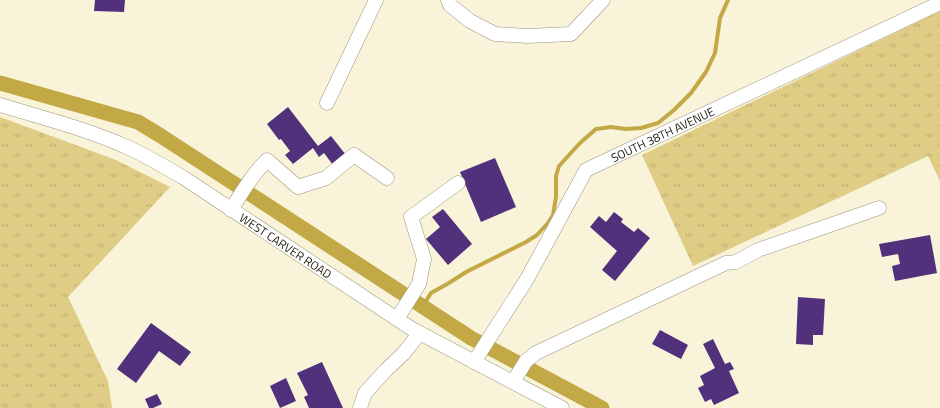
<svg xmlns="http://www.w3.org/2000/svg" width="940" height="408" font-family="'Titillium Web',sans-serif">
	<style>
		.grass { fill: url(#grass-tufts) }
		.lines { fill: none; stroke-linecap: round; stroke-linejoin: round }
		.stream { stroke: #c3a945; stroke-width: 4 }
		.canal { stroke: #c3a945; stroke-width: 15 }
		.building { fill: #51317c }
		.minor-casing { stroke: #9b957e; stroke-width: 15 }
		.minor { stroke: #fff; stroke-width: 14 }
		.labels { text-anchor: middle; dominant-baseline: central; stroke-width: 4; stroke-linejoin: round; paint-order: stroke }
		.street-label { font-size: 12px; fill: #1f1c13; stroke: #f9f3da }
	</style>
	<defs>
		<pattern id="grass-tufts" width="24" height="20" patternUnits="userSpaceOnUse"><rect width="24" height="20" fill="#dfcc85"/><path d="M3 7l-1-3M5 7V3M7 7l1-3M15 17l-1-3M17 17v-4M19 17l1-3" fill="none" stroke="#bfaf72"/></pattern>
	</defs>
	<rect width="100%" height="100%" fill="#f9f3da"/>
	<path class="grass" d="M940,11V181L928,156L693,266L642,155Z
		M0,117L116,160L170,187L68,297L108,381L112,408H0Z"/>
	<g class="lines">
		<path class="stream" d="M423,306L431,293L449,283L466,272L526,242L537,235L548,223L553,215L556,197V176L559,166L580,143L596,129L611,127L626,129L641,128L658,123L674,110L691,93L706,72L715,53L720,18L728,0"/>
		<path class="canal" d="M0,83L138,122L161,136L471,338L602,408"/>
	</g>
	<path class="building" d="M95,0H125L124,12L94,11Z
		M288,107L318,146L331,136L346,155L333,165L324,153L319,157L313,148L293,164L285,155L290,151L281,139L279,140L267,124Z
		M495,158L516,207L481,222L460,172Z
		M443,209L472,244L448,265L426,239L440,227L432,217Z
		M614,212L623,219L621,222L634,232L638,228L650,238L615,281L602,270L617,251L590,227L599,216L606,222Z
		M930,235L937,273L895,281L892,266L900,264L898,254L882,257L879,244Z
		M798,297L825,299L823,335H813V345L796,344Z
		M151,323L191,352L180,366L159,351L136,383L117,369Z
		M660,330L688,345L681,359L652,344Z
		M713,339L725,364L730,362L734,369L729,371L739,393L714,405L711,399L705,402L698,388L704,385L700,376L715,368L703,344Z
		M322,362L343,408H309L304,397L308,395L297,373Z
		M286,378L296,401L280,408L270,386Z
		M157,394L162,404L153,408H149L145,399Z"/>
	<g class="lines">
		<defs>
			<g id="minor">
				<path d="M448,0L450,5L470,21L495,34L528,36L571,34L603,0"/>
				<path d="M327,103L376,0"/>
				<path id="s1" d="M0,105C43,118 87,129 127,147C147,156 165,167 184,178L412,329L562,408"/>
				<path d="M231,210C242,192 252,175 267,160L298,187L326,178L354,155L387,178"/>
				<path d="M397,319L419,284L424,259L411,217L458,183"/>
				<path id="s2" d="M474,362L527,279L586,170L940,3"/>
				<path d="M513,382L526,361L536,353L726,263L736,262L758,250L879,208"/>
				<path d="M360,408L365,393L386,370L403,354L420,333"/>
			</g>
		</defs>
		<use href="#minor" class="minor-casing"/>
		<use href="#minor" class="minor"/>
	</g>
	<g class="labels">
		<g class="street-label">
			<text stroke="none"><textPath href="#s2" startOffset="307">SOUTH 38TH AVENUE</textPath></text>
			<text stroke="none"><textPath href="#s1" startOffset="321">WEST CARVER ROAD</textPath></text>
		</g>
	</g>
</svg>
